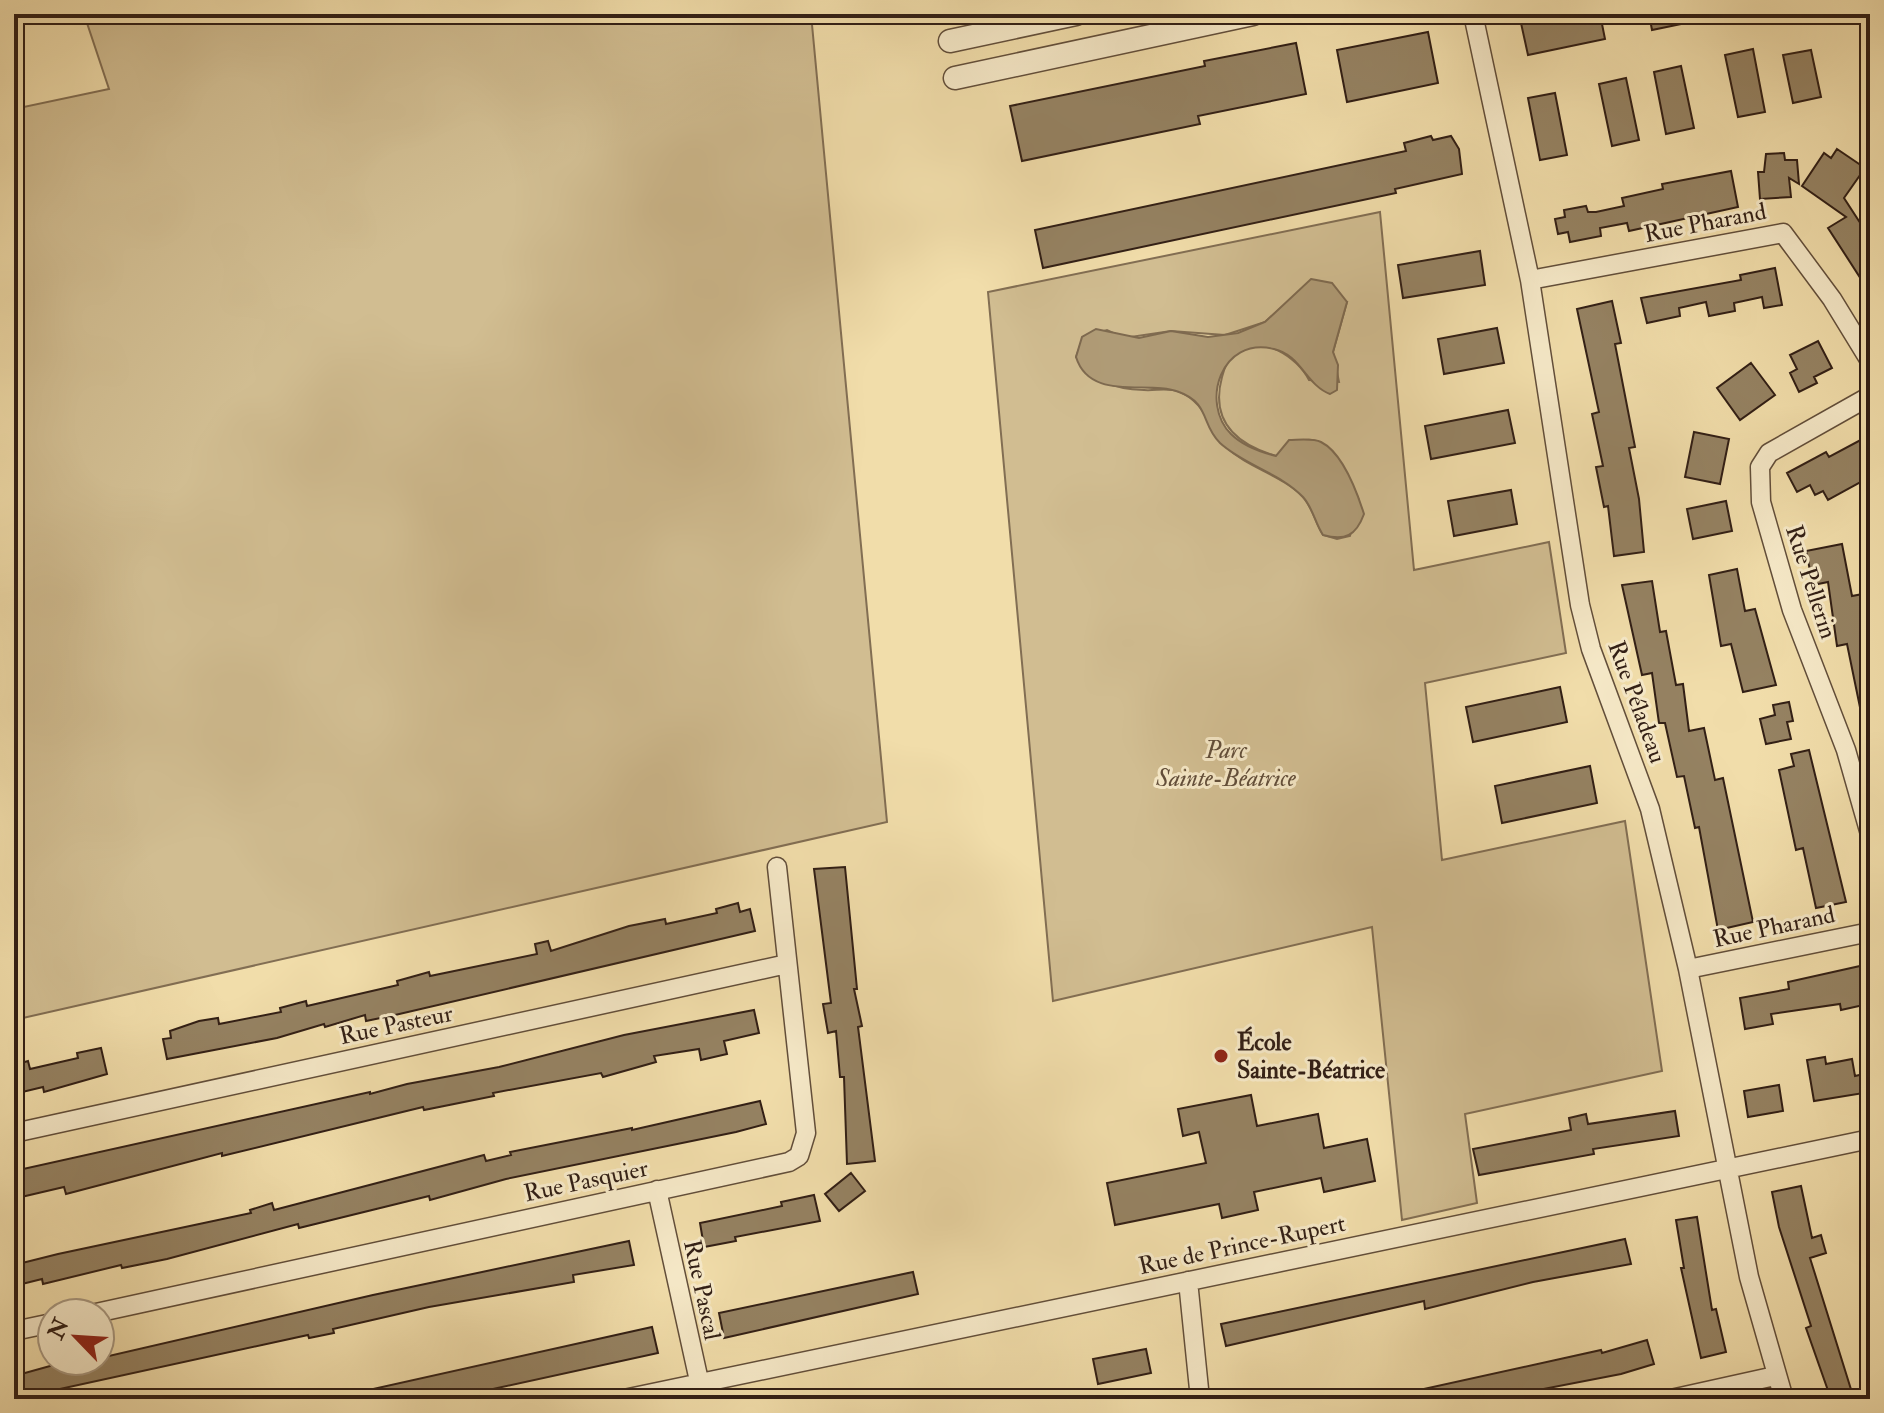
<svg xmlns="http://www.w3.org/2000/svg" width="1884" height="1413" font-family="'IM FELL Double Pica',serif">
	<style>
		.green { fill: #d1bd91; stroke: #826e53; stroke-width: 2; fill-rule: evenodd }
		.water { fill: #b09c77; stroke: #7e6a50; stroke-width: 2 }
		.building { fill: #958262; stroke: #321f15; stroke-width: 2 }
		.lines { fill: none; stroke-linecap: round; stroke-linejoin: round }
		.minor-casing { stroke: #624e3a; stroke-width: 21 }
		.tertiary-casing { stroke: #624e3a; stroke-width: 25 }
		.minor { stroke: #f6e9c8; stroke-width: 18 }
		.tertiary { stroke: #f6e9c8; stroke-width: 22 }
		.poi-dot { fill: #8f2418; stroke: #f6e9c8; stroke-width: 3 }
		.labels { text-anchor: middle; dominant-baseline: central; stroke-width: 6; stroke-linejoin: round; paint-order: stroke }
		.street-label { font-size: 24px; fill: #321f15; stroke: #f6e9c8 }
		.park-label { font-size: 24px; font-style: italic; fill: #624e3a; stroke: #f6e9c8 }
		.poi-label { font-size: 24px; font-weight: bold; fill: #321f15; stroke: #f6e9c8; text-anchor: start }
	</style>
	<rect width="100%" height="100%" fill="#f1ddaa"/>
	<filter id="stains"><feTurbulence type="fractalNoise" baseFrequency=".0025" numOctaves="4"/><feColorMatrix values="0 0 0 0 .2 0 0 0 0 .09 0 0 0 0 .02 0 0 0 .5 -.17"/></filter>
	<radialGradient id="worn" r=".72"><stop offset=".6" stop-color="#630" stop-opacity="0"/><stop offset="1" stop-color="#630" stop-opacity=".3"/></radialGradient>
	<path class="green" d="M84,14H811L887,822L14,1020V109L109,89Z
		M1380,212L1414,570L1549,542L1566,653L1425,683L1442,860L1625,821L1662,1071L1465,1114L1477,1203L1402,1220L1372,927L1053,1001L988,292ZM1347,302L1333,352L1339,382L1309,380C1297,357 1263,334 1237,351C1229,356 1224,369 1222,377C1210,421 1235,444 1276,456C1284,451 1296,442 1305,440C1334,436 1349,479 1359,500L1350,536L1337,539L1323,535C1315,523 1313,508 1303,497C1282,475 1248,468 1226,447C1208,428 1206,403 1180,392C1168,387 1156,391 1144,390C1110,389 1097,381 1076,357L1083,337L1107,330L1124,338L1171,331L1225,335L1265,322L1282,307Z"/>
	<path class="water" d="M1311,279L1332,283L1347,302L1333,352L1338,365L1337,390L1330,394C1306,385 1301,355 1274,349C1221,336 1200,403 1231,434C1243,446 1260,452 1276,456L1289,440C1298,440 1313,438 1321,442C1343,453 1357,492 1364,514C1356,536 1345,541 1323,535C1315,523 1313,508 1303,497C1280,473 1244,465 1220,443C1201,425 1210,403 1179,392C1148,380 1090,402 1076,357L1082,337L1096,329L1139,338L1171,331L1208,337L1238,333L1265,322Z"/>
	<path class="building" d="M1519,14H1600L1605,39L1528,55Z
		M1649,14H1696V21L1652,30Z
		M1428,32L1438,83L1347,102L1337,50Z
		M1296,43L1306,94L1198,116L1200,124L1022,161L1010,106L1205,66L1204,61Z
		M1753,49L1765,112L1738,117L1725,55Z
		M1811,50L1821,97L1793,103L1783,55Z
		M1681,66L1694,128L1666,134L1654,72Z
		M1626,78L1639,140L1612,146L1599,84Z
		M1555,93L1567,155L1540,160L1528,98Z
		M1431,136L1433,140L1451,136L1459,149L1462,174L1395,189L1396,193L1043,268L1035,230L1406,151L1404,143Z
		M1837,149L1865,168L1844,198L1870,238V293L1828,228L1846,217L1802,186L1824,153L1831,158Z
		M1784,153L1785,160H1797L1799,184L1789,178L1791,197L1760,199L1758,172H1764L1766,154Z
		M1731,171L1738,207L1629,231L1627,223L1600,228L1601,236L1570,242L1568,232L1558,234L1555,219L1565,217L1564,210L1586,206L1588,212H1596L1624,206L1622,198L1663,189L1662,184Z
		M1480,251L1485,285L1403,298L1398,265Z
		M1775,268L1782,305L1764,308L1762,297L1734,303L1735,311L1709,316L1706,302L1679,308L1680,316L1647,323L1641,298L1741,280L1740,275Z
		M1612,301L1621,343L1615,344L1635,447L1629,448L1639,499L1644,552L1614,556L1608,506L1604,507L1596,467L1603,466L1592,414L1599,412L1577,309Z
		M1497,328L1504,363L1444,374L1438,339Z
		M1818,341L1832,368L1814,377L1817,383L1799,392L1790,373L1797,369L1790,355Z
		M1751,363L1775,395L1740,420L1717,388Z
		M1508,410L1515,443L1431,459L1425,426Z
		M1694,432L1729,439L1720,484L1685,477Z
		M1870,435V477L1828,500L1823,491L1815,495L1810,485L1797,492L1787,473L1826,452L1829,457Z
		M1511,490L1517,524L1454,536L1448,501Z
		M1726,501L1732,531L1693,539L1687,509Z
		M1842,544L1852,596L1868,593L1870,601V722H1863L1847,644L1837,646L1828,582L1813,585L1806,551Z
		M1737,569L1745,611L1755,609L1776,685L1743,692L1731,644L1721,646L1709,575Z
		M1652,581L1660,632L1666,631L1676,685L1683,684L1689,731L1704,728L1715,780L1723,778L1753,922L1718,930L1699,827L1695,828L1684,776L1677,777L1665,723H1659L1652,673L1642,675L1622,585Z
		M1560,687L1567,722L1473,742L1466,707Z
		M1789,702L1793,721L1787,722L1791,739L1766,744L1760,719L1775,715L1773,705Z
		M1809,750L1846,902L1816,908L1803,848L1796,850L1779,770L1794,766L1791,754Z
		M1590,766L1597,803L1502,823L1495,786Z
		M845,867L857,989H854L862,1026L858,1027L875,1161L847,1164L844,1077H840L836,1031L828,1033L823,1004L831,1003L814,869Z
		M738,903L740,912L750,909L755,931L395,1015L366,1021L365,1015L325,1027L324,1024L277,1038L167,1059L163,1039L171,1038L170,1031L199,1021L218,1018L219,1024L281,1012L280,1008L306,1001L307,1006L398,985L397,981L429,972L430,976L537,954L535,944L548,941L551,951L629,926L665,919L666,924L717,913L716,909Z
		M1860,966L1868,1004L1841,1010L1840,1004L1771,1014L1773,1024L1745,1029L1740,998L1789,989L1788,982Z
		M754,1010L759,1033L724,1041L727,1054L701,1060L699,1049L654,1056L656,1062L603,1077L601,1073L493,1093L494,1096L424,1110L423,1107L222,1156V1153L66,1194L64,1187L17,1198L14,1171L370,1092V1094L407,1084L499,1067L624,1035Z
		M101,1048L107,1074L44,1092L43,1087L14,1094V1065L28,1061L30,1069L78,1058L77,1053Z
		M1825,1057L1826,1064L1852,1059L1855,1076L1868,1073L1870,1092L1814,1101L1807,1060Z
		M1779,1085L1783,1111L1748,1117L1744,1091Z
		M1251,1095L1257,1126L1318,1114L1324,1148L1367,1139L1375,1181L1324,1192L1321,1178L1254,1192L1258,1210L1222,1218L1219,1204L1115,1225L1107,1183L1206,1163L1199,1132L1183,1136L1178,1109Z
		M760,1101L766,1124L736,1132L506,1179L430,1200L429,1196L299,1228L298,1224L167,1259L122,1268L121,1265L43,1284L42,1279L14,1286V1265L58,1254L251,1213L250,1210L272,1203L274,1210L484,1155L486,1161L511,1155L510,1152L632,1128V1130Z
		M1675,1111L1679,1136L1593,1149L1594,1154L1479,1175L1473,1149L1571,1130L1569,1118L1586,1114L1588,1124Z
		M851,1173L865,1191L839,1211L825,1194Z
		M1801,1186L1812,1238L1821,1235L1826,1253L1810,1258L1854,1399H1831L1806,1328L1811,1326L1779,1227L1772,1192Z
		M814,1195L820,1221L735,1237L736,1241L704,1247L700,1223L782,1206L781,1202Z
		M1697,1217L1712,1310L1716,1309L1726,1352L1701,1358L1681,1268H1684L1676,1220Z
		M1625,1239L1631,1264L1533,1282L1425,1309L1424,1301L1226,1346L1221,1324Z
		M629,1241L634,1265L573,1275L574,1282L429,1307L333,1329L334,1333L309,1338L308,1335L14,1399V1376L68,1361H100V1358L373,1295Z
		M913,1272L918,1294L724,1338L719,1313Z
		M652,1327L658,1353L447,1399H355V1393Z
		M1647,1340L1654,1364L1621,1374L1491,1399H1411L1410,1392L1601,1350L1602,1353Z
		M1146,1349L1151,1373L1098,1384L1093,1359Z"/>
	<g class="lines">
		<defs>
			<path id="minor" d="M1473,14L1530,280L1580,605L1591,649L1650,809L1688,969L1749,1277L1784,1399
				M1530,280L1783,233L1832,299L1870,361
				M1870,396L1769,453L1760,467L1761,502L1792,610L1846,750L1870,834
				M1688,969L1870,932
				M14,1133L787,964
				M657,1190L703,1399
				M1188,1281L1200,1399
				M96,1313L789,1162L799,1156L806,1133L777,867
				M14,1331L52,1323
				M624,1399L1870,1139
				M1671,1399L1775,1376"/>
			<path id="tertiary" d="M950,41L1076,14
				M955,78L1253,14"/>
		</defs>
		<use href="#minor" class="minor-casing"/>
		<use href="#tertiary" class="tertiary-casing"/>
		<use href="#minor" class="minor"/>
		<use href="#tertiary" class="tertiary"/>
	</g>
	<circle class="poi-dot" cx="1221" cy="1056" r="8"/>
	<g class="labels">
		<g class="street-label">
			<text transform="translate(1705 223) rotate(-11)">Rue Pharand</text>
			<text transform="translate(1811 582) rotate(72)">Rue Pellerin</text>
			<text transform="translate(1637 702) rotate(70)">Rue Péladeau</text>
			<text transform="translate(1774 927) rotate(-12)">Rue Pharand</text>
			<text transform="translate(396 1025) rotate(-12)">Rue Pasteur</text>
			<text transform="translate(586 1181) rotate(-12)">Rue Pasquier</text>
			<text transform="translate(1242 1245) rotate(-12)">Rue de Prince-Rupert</text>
			<text transform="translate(702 1290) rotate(78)">Rue Pascal</text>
		</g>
		<g class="park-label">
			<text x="1226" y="750">Parc<tspan x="1226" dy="28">Sainte-Béatrice</tspan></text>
		</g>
		<g class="poi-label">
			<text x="1237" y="1042">École<tspan x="1237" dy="28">Sainte-Béatrice</tspan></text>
		</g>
	</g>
	<rect width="1884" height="1413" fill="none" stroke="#f1ddaa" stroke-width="48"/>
	<rect x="16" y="16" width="1852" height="1381" fill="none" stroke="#321f15" stroke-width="4"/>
	<rect x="24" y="24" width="1836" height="1365" fill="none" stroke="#321f15" stroke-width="2"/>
	<g transform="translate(76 1337) rotate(295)"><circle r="38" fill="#f6e9c8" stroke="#a89880" stroke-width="2"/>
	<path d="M0-6L14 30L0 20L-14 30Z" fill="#8f2418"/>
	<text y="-12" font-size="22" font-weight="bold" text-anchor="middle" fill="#321f15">N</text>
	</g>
	<rect width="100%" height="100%" filter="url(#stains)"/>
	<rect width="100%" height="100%" fill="url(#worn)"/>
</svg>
